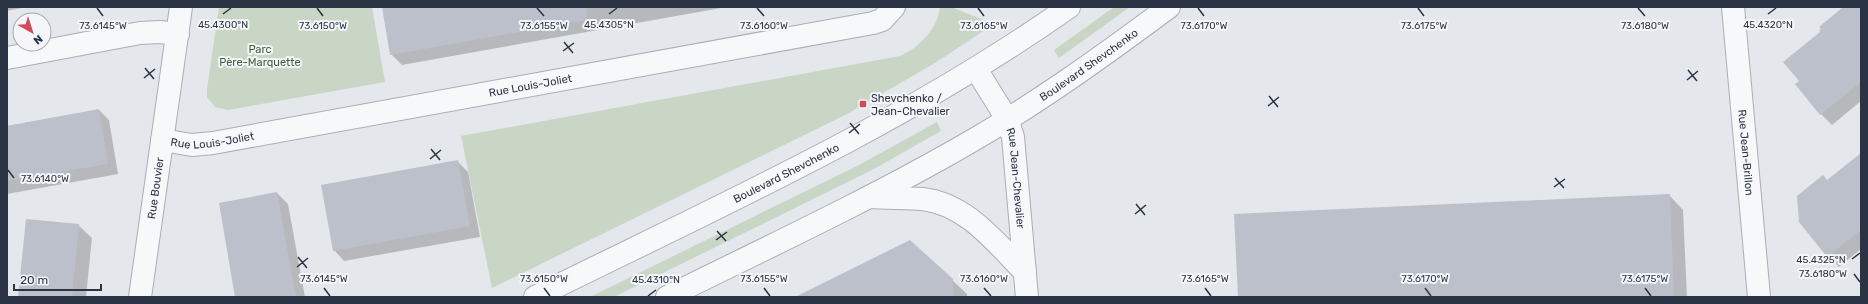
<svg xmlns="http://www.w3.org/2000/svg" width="1868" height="304" font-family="Rubik,sans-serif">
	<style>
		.green { fill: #c9d6c5 }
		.shadow { fill: #0003 }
		.building { fill: #bbc0ca }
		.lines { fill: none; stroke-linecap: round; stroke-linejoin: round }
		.minor-casing { stroke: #a9aeb7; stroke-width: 24 }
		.minor { stroke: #f7f8fa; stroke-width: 22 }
		.ticks { fill: none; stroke: #2b3445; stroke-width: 1.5 }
		.poi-dot { fill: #d1495b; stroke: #f4f6f9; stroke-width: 1.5 }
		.labels { text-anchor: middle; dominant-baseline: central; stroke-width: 4; stroke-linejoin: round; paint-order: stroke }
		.park-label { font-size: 11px; fill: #3f6138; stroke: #f4f6f9 }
		.street-label { font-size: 11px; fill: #2b3445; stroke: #f4f6f9 }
		.poi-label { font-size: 11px; fill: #2b3445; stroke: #f4f6f9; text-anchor: start }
		.ticks-label { font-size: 10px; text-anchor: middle; fill: #2b3445; stroke: #f4f6f9; stroke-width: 4; stroke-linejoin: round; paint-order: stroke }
	</style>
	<rect width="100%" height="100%" fill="#e4e7ec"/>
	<path class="green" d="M219,7H372L385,82L228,110L215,107L207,97V89Z
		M940,7H951L994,24L935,63L847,114L492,288L461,136L900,56C919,48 938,28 940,7Z
		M1114,7H1130L1059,58L1054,50Z
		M937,122L941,131L872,170L614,297H590L859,165Z"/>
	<path class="shadow" d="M7,7H26L7,11Z
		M383,7H727L402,65L391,54Z
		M1844,7H1861V101L1832,125L1821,114L1800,81L1821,33Z
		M99,110L109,120L118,174L7,194V126Z
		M1861,154V249L1839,267L1800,222L1828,181Z
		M457,161L468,172L480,237L344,261L334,250Z
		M277,193L288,204L305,297H236Z
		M1669,195L1683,210L1687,297H1239Z
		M78,225L92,238L86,297H19Z
		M952,280L967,294V297H797Z"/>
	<path class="building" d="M382,7H586L587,20L390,55Z
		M1843,7H1861V82L1820,115L1795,84L1799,81L1783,62L1820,32L1819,31L1821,29L1819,27Z
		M99,109L108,164L7,181V126Z
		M1861,153V230L1827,257L1799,222L1797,196L1823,175L1827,180Z
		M458,160L470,226L333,251L321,185Z
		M277,192L296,297H235L219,203Z
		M1670,194L1674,297H1238L1234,214Z
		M26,219L79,224L72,297H18Z
		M910,240L953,279L954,297H795Z"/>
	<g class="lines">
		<defs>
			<g id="minor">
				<path id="s1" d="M1733,7L1759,297"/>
				<path d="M7,58L140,33L160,32L178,34"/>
				<path id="s2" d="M976,69L1007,119L1013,137L1027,297"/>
				<path id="s3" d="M162,140L192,145L213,143L873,23L882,20L894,7"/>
				<path d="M869,197C887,198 904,198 922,199C967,204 995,242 1025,272"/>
				<path id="s4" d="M140,297L181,7"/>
				<path id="s5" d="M535,297C717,207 903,124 1069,7"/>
				<path id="s6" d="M667,297C766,248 867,201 963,146C1035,105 1103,56 1169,7"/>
			</g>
		</defs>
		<use href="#minor" class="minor-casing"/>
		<use href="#minor" class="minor"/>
	</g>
	<path class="ticks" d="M97,8L103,16M317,8L323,16M537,8L544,16M757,8L764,16M978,8L984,16M1198,8L1204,16M1418,8L1424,16M1638,8L1645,16M223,14L231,8M609,14L617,8M1768,14L1776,8M564,42L573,53M563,51L574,43M145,68L154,79M1688,70L1697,81M144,78L155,69M1687,80L1698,71M1269,96L1278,107M1268,106L1279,97M850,123L859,134M849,133L860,124M431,149L440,160M430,159L441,150M8,170L14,178M1555,178L1564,188M1554,187L1565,179M1136,204L1145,215M1135,214L1146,205M717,231L726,241M716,240L727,232M298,257L307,268M1852,259L1860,253M297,267L308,258M1854,274L1860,282M324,288L330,296M544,288L550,296M764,288L770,296M984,288L991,296M1205,288L1211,296M1425,288L1431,296M1645,288L1651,296M648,296L656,290"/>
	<rect class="poi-dot" x="859" y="100" width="8" height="8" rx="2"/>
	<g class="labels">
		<g class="park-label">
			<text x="260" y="49">Parc<tspan x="260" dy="13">Père-Marquette</tspan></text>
		</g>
		<g class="street-label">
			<text stroke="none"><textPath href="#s6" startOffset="482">Boulevard Shevchenko</textPath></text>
			<text stroke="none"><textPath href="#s3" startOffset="374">Rue Louis-Joliet</textPath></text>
			<text stroke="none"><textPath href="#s3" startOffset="51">Rue Louis-Joliet</textPath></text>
			<text stroke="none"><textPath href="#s1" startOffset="146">Rue Jean-Brillon</textPath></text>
			<text stroke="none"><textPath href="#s5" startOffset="280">Boulevard Shevchenko</textPath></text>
			<text stroke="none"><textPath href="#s2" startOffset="119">Rue Jean-Chevalier</textPath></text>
			<text stroke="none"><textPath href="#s4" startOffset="110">Rue Bouvier</textPath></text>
		</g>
		<g class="poi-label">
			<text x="871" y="98">Shevchenko /<tspan x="871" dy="13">Jean-Chevalier</tspan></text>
		</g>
	</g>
	<g class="ticks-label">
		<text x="609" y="28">45.4305°N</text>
		<text x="223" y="28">45.4300°N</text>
		<text x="1768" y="28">45.4320°N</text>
		<text x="323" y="29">73.6150°W</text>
		<text x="984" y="29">73.6165°W</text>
		<text x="1204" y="29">73.6170°W</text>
		<text x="1645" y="29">73.6180°W</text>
		<text x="103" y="29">73.6145°W</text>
		<text x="544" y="29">73.6155°W</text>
		<text x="764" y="29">73.6160°W</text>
		<text x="1424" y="29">73.6175°W</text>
		<text x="45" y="182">73.6140°W</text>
		<text x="1821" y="263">45.4325°N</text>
		<text x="1823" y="277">73.6180°W</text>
		<text x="324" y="282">73.6145°W</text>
		<text x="544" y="282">73.6150°W</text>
		<text x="764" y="282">73.6155°W</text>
		<text x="984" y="282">73.6160°W</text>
		<text x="1205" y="282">73.6165°W</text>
		<text x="1425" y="282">73.6170°W</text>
		<text x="1645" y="282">73.6175°W</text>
		<text x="656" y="283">45.4310°N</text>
	</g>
	<rect width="1868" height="304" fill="none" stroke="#2b3445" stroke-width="16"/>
	<g transform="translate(32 32) rotate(141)"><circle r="19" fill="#f4f6f9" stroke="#a4a8b1"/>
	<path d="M0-3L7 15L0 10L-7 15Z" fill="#d1495b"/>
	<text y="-6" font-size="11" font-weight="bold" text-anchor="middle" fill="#2b3445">N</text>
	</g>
	<path d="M14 284v6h87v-6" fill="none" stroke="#2b3445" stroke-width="2"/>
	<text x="20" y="284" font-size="12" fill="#2b3445" stroke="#f4f6f9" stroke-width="3" paint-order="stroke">20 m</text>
</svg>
